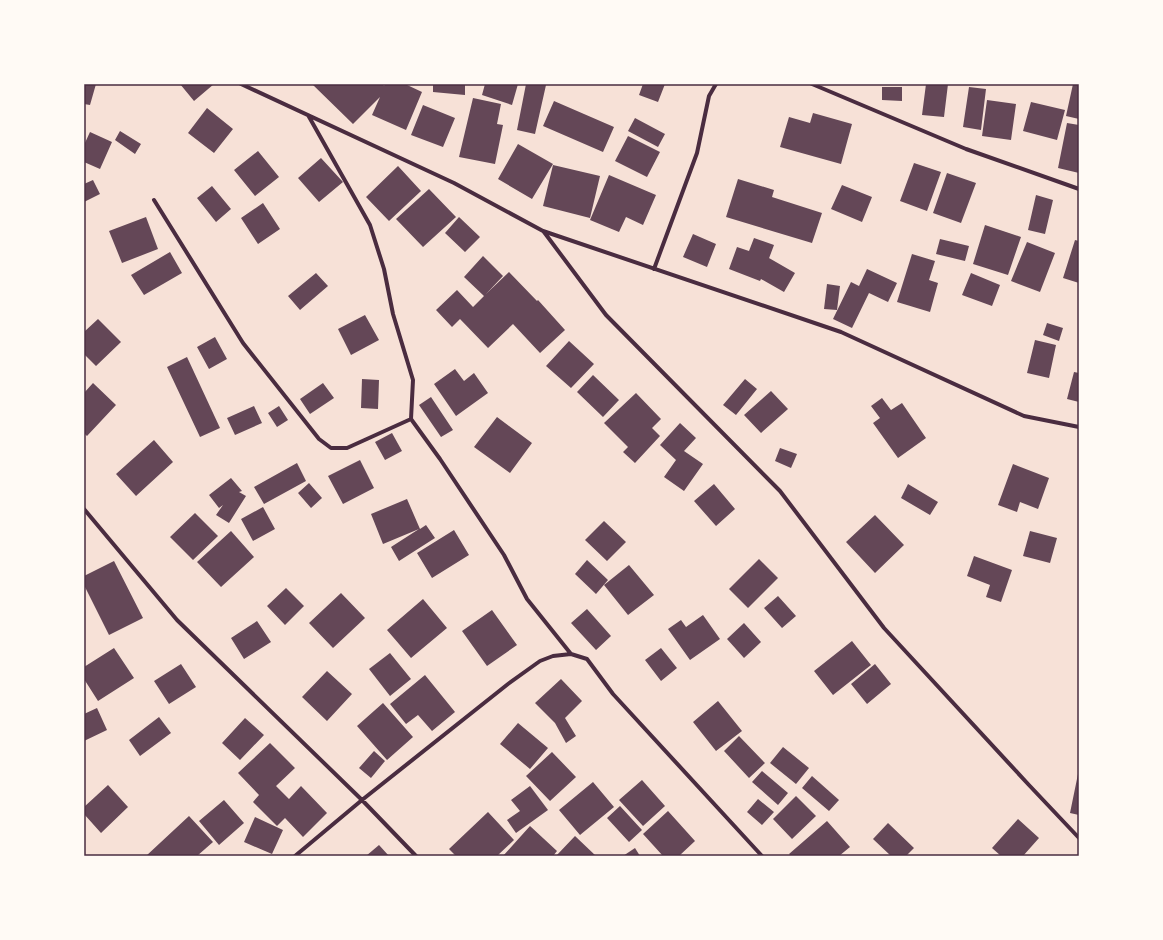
<svg xmlns="http://www.w3.org/2000/svg" width="1163" height="940" font-family="'PT Sans Narrow',sans-serif">
	<style>
		.building { fill: #644757 }
		.lines { fill: none; stroke-linecap: round; stroke-linejoin: round }
		.minor { stroke: #4a2c40; stroke-width: 4 }
		.neatline { fill: none; stroke: #4a2c40; stroke-width: 1.5 }
	</style>
	<rect width="100%" height="100%" fill="#f7e1d7"/>
	<path class="building" d="M84,84H96L90,105L84,104Z
		M180,84H214L194,101Z
		M312,84H383L384,86L385,84H405L422,92L406,130L372,115L380,97L353,124Z
		M433,84H465V95L433,92Z
		M485,84H518L512,105L482,95Z
		M526,84H538L546,85L535,134L517,130Z
		M643,84H665L658,102L639,95Z
		M926,84H948L944,117L922,115Z
		M1073,84H1079V119L1066,116Z
		M882,87H902V101L882,100Z
		M969,87L986,89L981,130L963,127Z
		M473,98L501,104L497,124L503,125L495,164L459,157Z
		M987,100L1016,104L1011,140L982,136Z
		M554,101L614,127L603,152L543,126Z
		M1031,102L1065,110L1057,140L1023,131Z
		M423,105L455,118L443,147L411,135Z
		M207,108L233,129L214,153L188,133Z
		M813,113L852,124L841,164L780,147L789,117L810,123Z
		M635,118L665,134L658,147L628,131Z
		M1067,123L1079,125V173L1058,168Z
		M120,131L141,144L135,154L115,140Z
		M90,132L112,142L100,169L84,162V145Z
		M628,136L660,152L647,177L615,161Z
		M518,144L553,164L532,199L498,179Z
		M258,151L279,177L255,196L234,170Z
		M321,158L343,182L319,202L298,178Z
		M914,163L941,172L927,211L900,201Z
		M553,165L600,176L590,218L543,206Z
		M398,166L421,191L389,221L366,197Z
		M947,173L976,183L961,223L933,213Z
		M609,175L656,195L643,225L626,217L619,232L590,220Z
		M738,179L774,190L772,197L822,213L812,243L726,217Z
		M93,180L100,194L84,202V184Z
		M842,185L872,197L862,222L831,209Z
		M212,186L231,209L216,222L197,198Z
		M429,189L456,217L423,247L396,219Z
		M1036,195L1053,200L1045,234L1028,230Z
		M263,203L280,229L258,244L241,218Z
		M146,217L158,249L122,263L109,231Z
		M459,217L480,237L465,252L445,233Z
		M985,225L1021,237L1008,275L973,264Z
		M693,234L716,244L707,267L683,257Z
		M754,238L774,245L768,261L769,258L795,273L784,292L761,279L760,281L729,269L737,247L749,251Z
		M940,239L969,246L965,261L936,254Z
		M1075,240L1079,241V283L1063,278Z
		M1027,242L1055,253L1040,292L1011,281Z
		M170,252L182,273L144,295L131,275Z
		M912,254L935,261L929,280L938,283L930,312L897,302Z
		M483,256L503,276L486,294L509,272L537,301L538,300L565,330L540,353L513,324L488,348L460,319L452,327L436,310L457,290L473,307L484,296L464,277Z
		M867,269L897,283L888,302L869,293L852,328L833,319L851,282L859,286Z
		M316,273L328,286L300,310L288,296Z
		M971,273L1000,285L992,306L962,295Z
		M827,284L840,286L837,310L824,309Z
		M365,315L379,340L351,355L338,329Z
		M98,319L121,342L96,366L84,354V332Z
		M1047,323L1063,328L1059,341L1043,335Z
		M215,337L227,359L209,369L197,347Z
		M1035,340L1056,345L1049,378L1027,373Z
		M569,341L594,364L571,388L546,366Z
		M187,357L220,428L200,437L167,367Z
		M455,369L464,381L474,373L488,393L456,416L434,384Z
		M1074,372L1079,373V402L1067,399Z
		M593,375L619,400L603,417L577,392Z
		M362,379L379,380L378,409L361,408Z
		M745,379L757,389L736,415L723,405Z
		M93,383L116,405L87,436L84,433V393Z
		M323,383L334,398L310,414L300,399Z
		M771,391L788,409L761,433L744,415Z
		M636,393L661,419L652,428L660,436L635,463L623,452L628,447L604,423Z
		M431,397L453,430L441,437L419,405Z
		M882,398L891,410L902,403L926,438L898,458L873,423L880,418L871,406Z
		M254,406L262,423L235,435L227,418Z
		M279,406L288,420L277,427L268,413Z
		M497,417L532,443L510,473L474,447Z
		M680,423L696,438L684,451L703,464L684,491L664,477L676,460L660,445Z
		M392,433L402,451L385,460L375,442Z
		M154,440L173,462L136,496L116,474Z
		M780,448L797,454L791,468L775,461Z
		M360,460L374,488L343,504L328,476Z
		M297,463L306,481L264,504L254,487Z
		M1013,464L1049,478L1038,509L1020,502L1017,512L998,505Z
		M231,478L242,491L239,492L246,496L229,523L216,515L223,505L219,508L209,495Z
		M309,483L322,498L311,508L298,493Z
		M714,484L735,509L716,526L694,501Z
		M908,484L938,502L930,515L901,498Z
		M407,499L420,529L426,525L435,538L399,561L391,547L419,529L383,544L371,514Z
		M263,507L275,529L253,541L241,519Z
		M195,513L218,536L193,560L170,537Z
		M875,515L904,545L875,573L846,542Z
		M604,521L626,542L607,561L585,540Z
		M454,530L469,555L432,578L417,553Z
		M231,531L254,557L221,587L197,562Z
		M1030,531L1057,538L1050,563L1023,556Z
		M974,556L1012,570L1001,602L986,597L990,585L967,576Z
		M759,559L778,578L748,608L729,589Z
		M587,560L608,580L596,594L575,574Z
		M114,561L143,618L109,635L84,585V576Z
		M629,565L654,595L628,615L604,585Z
		M286,588L304,606L285,625L267,606Z
		M341,593L365,618L333,648L309,623Z
		M778,596L796,616L782,628L764,608Z
		M423,599L447,628L411,658L387,630Z
		M587,609L611,636L596,650L571,623Z
		M492,610L517,645L487,666L462,631Z
		M703,615L720,639L690,660L668,629L681,620L686,627Z
		M257,621L271,642L244,659L231,638Z
		M744,623L761,642L744,658L727,639Z
		M852,641L871,665L833,695L814,671Z
		M114,648L134,678L98,701L84,679V667Z
		M661,648L677,668L661,681L645,660Z
		M390,653L411,679L390,696L369,669Z
		M181,664L196,687L169,704L154,681Z
		M875,664L891,684L867,704L851,684Z
		M327,671L352,694L327,721L302,697Z
		M425,675L455,712L432,731L418,715L406,724L390,704Z
		M561,679L582,701L565,718L576,736L566,743L555,723L535,703Z
		M718,701L742,731L716,751L693,722Z
		M383,703L413,737L387,760L357,726Z
		M97,708L107,730L84,741V714Z
		M159,717L171,733L140,756L129,740Z
		M245,718L264,735L240,760L222,743Z
		M518,723L548,748L530,769L500,744Z
		M739,736L765,763L749,778L724,751Z
		M270,743L295,768L276,786L289,799L301,786L327,813L303,837L285,818L277,826L253,802L259,795L238,773Z
		M783,747L809,768L796,784L770,763Z
		M374,751L385,761L371,778L359,768Z
		M552,752L576,777L550,801L526,776Z
		M762,771L788,793L778,805L752,782Z
		M1078,774H1079V815L1070,813Z
		M812,776L839,800L829,811L802,788Z
		M642,780L665,806L643,826L619,800Z
		M593,782L614,807L580,835L559,810Z
		M108,785L128,807L101,833L84,814V807Z
		M530,786L548,810L516,833L507,820L520,811L511,800Z
		M796,796L816,816L792,839L773,819Z
		M758,799L774,812L762,825L747,812Z
		M224,800L244,823L219,845L199,821Z
		M620,806L642,830L629,842L607,818Z
		M668,811L695,841L679,856H663L643,834Z
		M488,812L514,840L497,856H456L449,849Z
		M189,816L213,842L197,856H146Z
		M255,817L283,830L272,854L244,842Z
		M1018,819L1039,838L1023,856H1001L992,848Z
		M827,821L850,847L839,856H791L789,854Z
		M888,823L914,848L906,856H891L873,839Z
		M530,826L557,851L553,856H503Z
		M575,836L596,856H556Z
		M379,845L389,856H366Z
		M635,848L640,856H623Z"/>
	<g class="lines">
		<path class="minor" d="M241,84L454,183L543,231L841,332L1024,416L1079,427
			M812,84L966,149L1079,189
			M308,115L370,225L384,269L393,314L413,380L411,419L440,459L504,555L527,599L571,654
			M154,200L243,343L319,439L331,448H347L411,419
			M544,232L606,315L780,491L884,628L1028,784L1079,838
			M654,269L697,153L709,96L716,84
			M84,509L177,620L362,800L416,856
			M295,856L362,800L508,684L540,661L553,656L571,654L587,659L613,694L762,856"/>
	</g>
	<rect width="1163" height="940" fill="none" stroke="#fffaf5" stroke-width="170"/>
	<rect x="85" y="85" width="993" height="770" class="neatline"/>
</svg>
